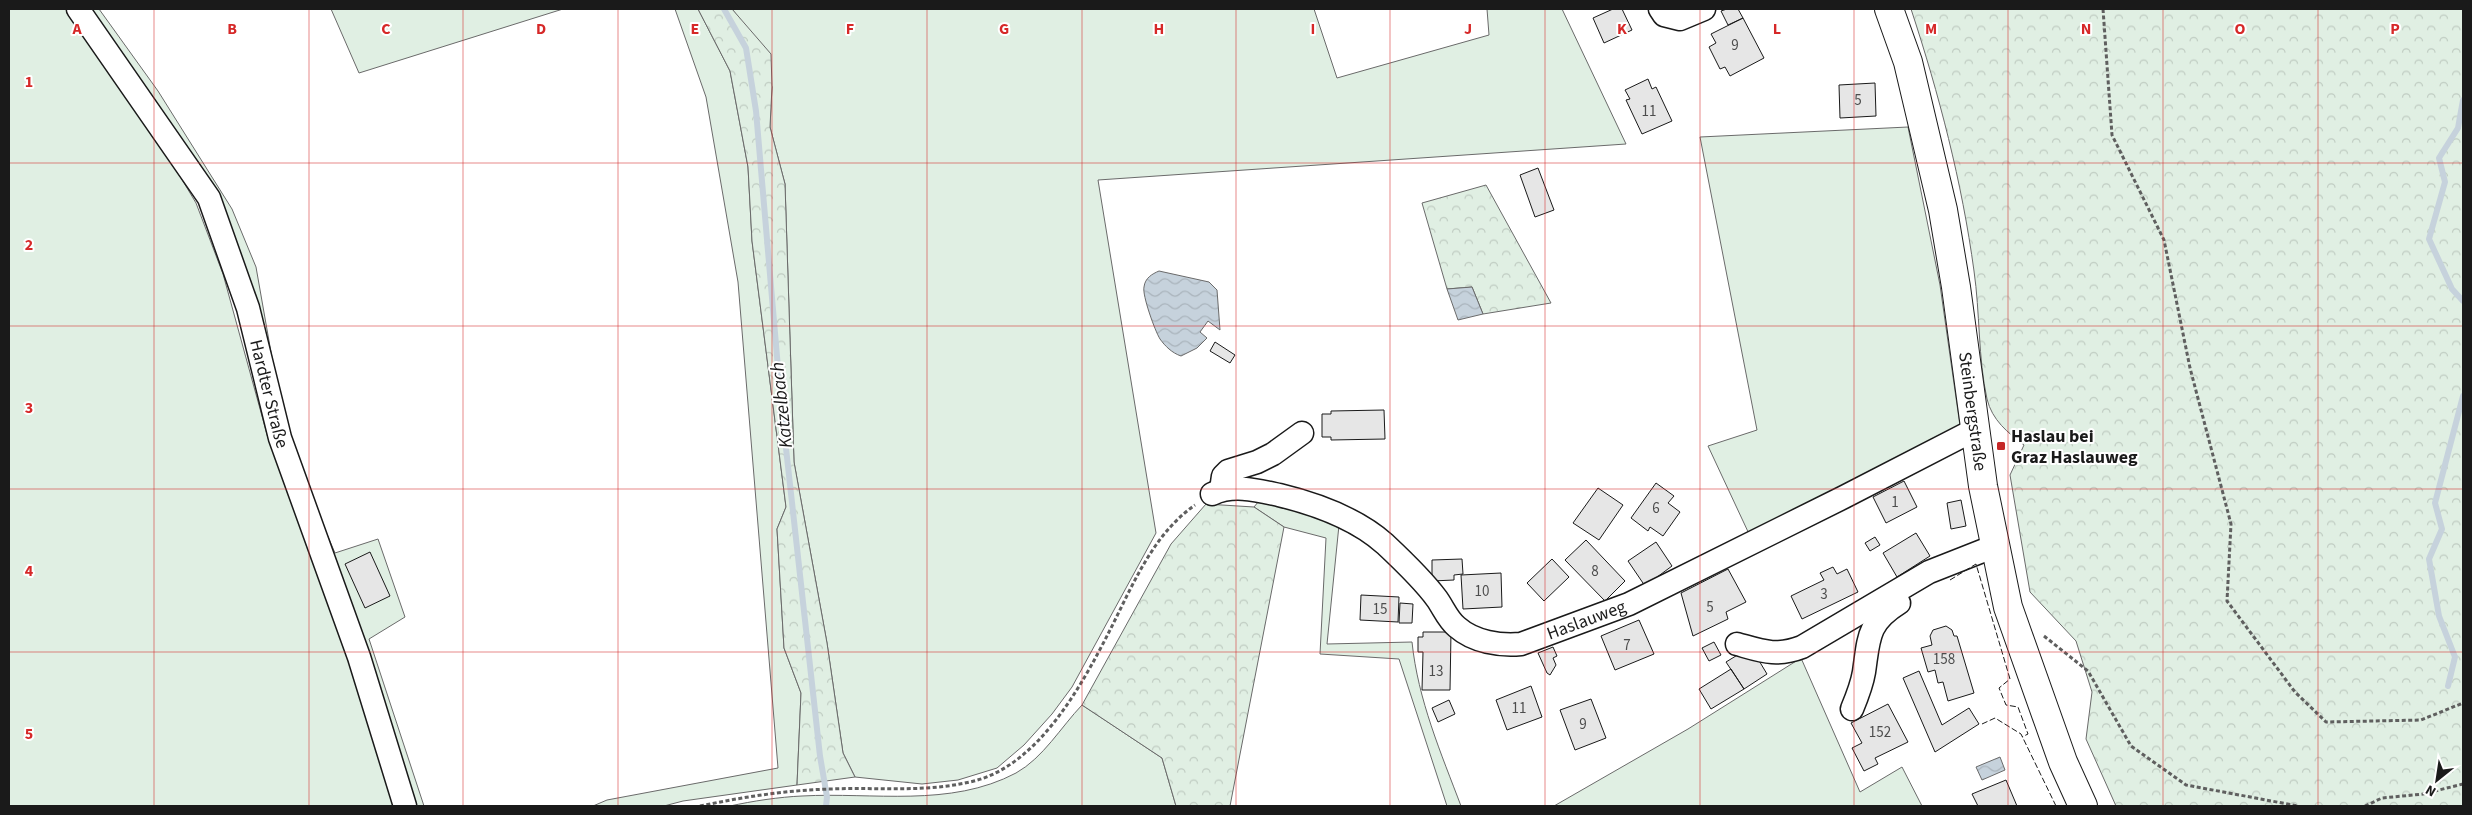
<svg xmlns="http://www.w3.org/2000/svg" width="2472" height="815" font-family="'Source Sans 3',sans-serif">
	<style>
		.grass { fill: #e0efe3; stroke: #6a6a6a }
		.forest { fill: url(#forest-crowns); stroke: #6a6a6a }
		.water { fill: url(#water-waves); stroke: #6a6a6a }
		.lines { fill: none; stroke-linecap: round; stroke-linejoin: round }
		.stream { stroke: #c6d2dc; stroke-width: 6 }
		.building { fill: #e6e6e6; stroke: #1a1a1a }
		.minor-casing { stroke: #1a1a1a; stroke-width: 25 }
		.major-casing { stroke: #1a1a1a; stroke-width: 30 }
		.path { stroke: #5f5f5f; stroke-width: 3; stroke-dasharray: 4 2.5; stroke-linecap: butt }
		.minor { stroke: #fff; stroke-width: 22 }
		.major { stroke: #fff; stroke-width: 28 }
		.fence { stroke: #1a1a1a; stroke-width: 1; stroke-dasharray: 6 2.5; stroke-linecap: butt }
		.grid { fill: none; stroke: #d62828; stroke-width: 1; stroke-opacity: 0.55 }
		.poi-dot { fill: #c62828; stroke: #fff; stroke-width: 2 }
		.labels { text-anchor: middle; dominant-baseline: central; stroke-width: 4; stroke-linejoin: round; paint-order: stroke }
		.number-label { font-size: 15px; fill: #4d4d4d }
		.street-label { font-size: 18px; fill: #1a1a1a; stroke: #fff }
		.poi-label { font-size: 18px; font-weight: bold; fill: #1a1a1a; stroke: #fff; text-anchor: start }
		.water-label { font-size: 19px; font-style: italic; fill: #1a1a1a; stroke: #fff }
		.grid-label { font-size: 16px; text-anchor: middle; font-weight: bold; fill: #d62828; stroke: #fff; stroke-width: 4; stroke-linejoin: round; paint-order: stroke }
	</style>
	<defs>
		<pattern id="forest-crowns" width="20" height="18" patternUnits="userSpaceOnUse" patternTransform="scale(1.25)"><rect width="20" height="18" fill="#e0efe3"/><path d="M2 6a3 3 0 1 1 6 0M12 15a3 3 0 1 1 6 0" fill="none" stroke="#c0ccc2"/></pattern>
		<pattern id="water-waves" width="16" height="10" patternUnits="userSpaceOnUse" patternTransform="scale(1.25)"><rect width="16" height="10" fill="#c6d2dc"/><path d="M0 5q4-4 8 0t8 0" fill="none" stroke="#aab4bc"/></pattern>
	</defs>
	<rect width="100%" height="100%" fill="#fff"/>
	<path class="grass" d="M9,9H67L146,119L196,203L223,274L268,438L341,630L396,806H9Z
		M90,9H99L158,91L232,209L256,267L281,409L310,495L335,553L378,539L405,617L369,639L424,806H412L354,619L291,465L273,398L250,301L225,225L200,174L125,58Z
		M331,9H563L359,73Z
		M675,9H698L730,71L748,167L752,241L786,507L777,529L784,648L801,693L797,785L683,801L664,806H593L607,800L778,768L738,282L706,97Z
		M732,9H1314L1337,78L1489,35L1487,9H1562L1626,144L1098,180L1156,533L1072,687L1052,714L1024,745L997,768L958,780L922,784L855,777L843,753L827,643L794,462L785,184L770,127L772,87L748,30Z
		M1908,127L1940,285L1960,426L1750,536L1708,446L1757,430L1700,137Z
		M1263,496L1339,525L1327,644L1412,642C1418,700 1441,753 1461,806H1447L1399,659L1320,654L1326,538L1284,527L1254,507Z
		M1801,658L1860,792L1902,767L1922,806H1554L1688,729Z
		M1082,705L1162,758L1176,806H730C753,801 779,797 802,796C873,792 950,808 1016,773C1043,758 1061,727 1082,705Z"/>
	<path class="forest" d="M698,9H732L771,54L772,87L770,127L785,184L794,462L827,643L843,753L855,777L797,785L801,693L784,648L777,529L786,507L752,241L748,167L730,71Z
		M1911,9H2463V806H2116L2086,739L2092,692L2076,641L2030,592L2010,475L2024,445C2008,433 1992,420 1987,399C1978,358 1980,312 1974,271C1962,182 1939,94 1911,9Z
		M1486,185L1551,303L1483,314L1472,287L1447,289L1422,203Z
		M1206,504L1254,507L1284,527L1230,806H1176L1162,758L1082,705L1171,544Z"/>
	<path class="water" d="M1159,271L1209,282L1217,290L1220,330L1208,321L1200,332L1207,338L1197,348L1181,356C1172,353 1165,346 1160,339C1155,331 1142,295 1144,287C1145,278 1152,274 1159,271Z
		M1472,287L1483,314L1458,320L1447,289Z
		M2000,757L2005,770L1982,780L1976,767Z"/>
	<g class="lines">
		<path class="stream" d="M724,9L746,48L756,111L781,403L820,756L827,797L826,806
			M2463,100L2458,128L2439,158L2445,182L2429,239L2452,289L2463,301
			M2448,686L2455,657L2439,616L2429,559L2442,529L2435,503L2463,396"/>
	</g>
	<path class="building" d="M1613,9H1622L1632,30L1604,43L1593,18Z
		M1727,9H1738L1743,18L1728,25L1721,11Z
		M1743,18L1764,58L1730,76L1725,67L1720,69L1709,47L1716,43L1711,34Z
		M1648,79L1652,89L1656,87L1672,121L1642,134L1626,100L1630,99L1625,90Z
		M1875,83L1876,116L1840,118L1839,85Z
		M1538,168L1554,210L1535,217L1520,175Z
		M1215,342L1235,355L1230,363L1210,351Z
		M1384,410L1385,439L1331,440V437H1322V414H1331V411Z
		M1904,481L1917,507L1886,523L1873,497Z
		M1656,483L1674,496L1668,503L1680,512L1663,536L1650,527L1648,531L1631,518Z
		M1598,488L1623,505L1599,540L1573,523Z
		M1961,500L1966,526L1951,529L1947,503Z
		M1916,533L1930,556L1897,577L1883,553Z
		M1875,537L1880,545L1870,551L1865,543Z
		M1586,540L1625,581L1605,601L1565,560Z
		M1656,542L1672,566L1645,586L1628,561Z
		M370,552L390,596L365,608L345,564Z
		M1462,559L1463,574L1454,575V580L1432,581V560Z
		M1552,559L1569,577L1544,601L1527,583Z
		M1833,567L1837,574L1847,569L1858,592L1802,619L1791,596L1824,580L1820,573Z
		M1728,569L1746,602L1726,612L1728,619L1693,636L1681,593Z
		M1501,573L1502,607L1463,609L1461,575Z
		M1361,595L1399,597L1398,622L1360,620Z
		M1400,603L1413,604L1412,623H1399Z
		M1639,620L1654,654L1615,670L1601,636Z
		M1946,626L1952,630L1954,636H1957L1974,693L1948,701L1943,682L1938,683L1935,670L1928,672L1921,648L1932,645L1930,636L1933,630Z
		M1423,632H1451L1450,690H1422L1423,652H1418V637H1423Z
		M1714,642L1721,655L1709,661L1702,648Z
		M1553,647L1557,656L1553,658L1556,665L1550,675L1547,673L1538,653Z
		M1744,651L1755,654L1767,674L1744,689L1726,662Z
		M1731,669L1744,689L1711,709L1699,689Z
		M1919,671L1942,725L1969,708L1979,724L1935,752L1903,678Z
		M1531,686L1542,717L1507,730L1496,700Z
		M1591,699L1606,738L1575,750L1560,710Z
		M1449,700L1455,714L1438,722L1432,708Z
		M1888,704L1908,742L1875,758L1878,764L1864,771L1852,748L1862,743L1851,723Z
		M2006,780L2017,806H1978L1972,794Z"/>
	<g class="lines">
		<defs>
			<g id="minor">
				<path id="s1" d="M78,9L209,198L248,308L280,438L359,657L405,806"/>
				<path d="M1660,9L1664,15L1680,19L1704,9"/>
				<path d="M1221,490L1223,476L1228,471L1257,462L1273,454L1302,433"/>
				<path id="s2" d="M1212,494C1233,484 1256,490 1279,495C1316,504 1356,518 1385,544C1401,559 1424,581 1437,599C1444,609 1448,620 1457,627C1474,642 1500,646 1521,644L1629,604L1844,497L1976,429"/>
				<path d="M1737,644C1762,651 1776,657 1802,647L1929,572L1995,546"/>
				<path d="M1852,709C1857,697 1862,684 1864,672C1869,638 1867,623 1899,603"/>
			</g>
			<g id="major">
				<path id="s3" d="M1889,9L1908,62L1943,210L1956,287L1983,486L2008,607L2063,762L2083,806"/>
			</g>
		</defs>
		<use href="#minor" class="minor-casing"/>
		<use href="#major" class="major-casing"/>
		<path class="path" d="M2103,9L2112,135L2164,240L2190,368L2231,524L2227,601L2295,692L2326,722L2421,720L2463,703
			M2044,636L2088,671L2131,746L2186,785L2298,806
			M700,806C743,797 787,790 831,789C879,787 926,793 974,781C1038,765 1081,687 1109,632C1132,587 1152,535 1195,505
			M2365,806L2382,798L2423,794L2463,784"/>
		<use href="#minor" class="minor"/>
		<use href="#major" class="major"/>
		<path class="fence" d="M1950,580L1976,564L2010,679L1999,688L2006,705L2018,707L2028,734L2022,737
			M1982,724L1995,718L2021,734L2056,806"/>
	</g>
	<path class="grid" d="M154,9V806M309,9V806M463,9V806M618,9V806M772,9V806M927,9V806M1082,9V806M1236,9V806M1390,9V806M1545,9V806M1700,9V806M1854,9V806M2008,9V806M2163,9V806M2318,9V806M9,163H2463M9,326H2463M9,489H2463M9,652H2463"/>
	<rect class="poi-dot" x="1996" y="441" width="10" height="10" rx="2.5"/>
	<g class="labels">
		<g class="number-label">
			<text x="1735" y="45">9</text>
			<text x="1858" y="100">5</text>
			<text x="1649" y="111">11</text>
			<text x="1895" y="502">1</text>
			<text x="1656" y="508">6</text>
			<text x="1595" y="571">8</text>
			<text x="1482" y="591">10</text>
			<text x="1824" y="594">3</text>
			<text x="1710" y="607">5</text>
			<text x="1380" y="609">15</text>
			<text x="1627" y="645">7</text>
			<text x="1944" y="659">158</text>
			<text x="1436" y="671">13</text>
			<text x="1519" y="708">11</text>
			<text x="1583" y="724">9</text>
			<text x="1880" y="732">152</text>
		</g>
		<g class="street-label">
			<text stroke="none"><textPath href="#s1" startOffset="435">Hardter Straße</textPath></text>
			<text stroke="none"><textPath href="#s3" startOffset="412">Steinbergstraße</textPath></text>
			<text stroke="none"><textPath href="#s2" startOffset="434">Haslauweg</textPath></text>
		</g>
		<g class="poi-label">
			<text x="2011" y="436">Haslau bei<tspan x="2011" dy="21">Graz Haslauweg</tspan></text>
		</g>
		<g class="water-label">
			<text transform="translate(782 405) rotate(-96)">Katzelbach</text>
		</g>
	</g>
	<g class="grid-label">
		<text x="77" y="34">A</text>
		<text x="232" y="34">B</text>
		<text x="386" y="34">C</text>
		<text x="541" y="34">D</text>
		<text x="695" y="34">E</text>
		<text x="850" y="34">F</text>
		<text x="1004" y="34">G</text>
		<text x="1159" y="34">H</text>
		<text x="1313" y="34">I</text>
		<text x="1468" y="34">J</text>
		<text x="1622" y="34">K</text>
		<text x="1777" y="34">L</text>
		<text x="1931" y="34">M</text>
		<text x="2086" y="34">N</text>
		<text x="2240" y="34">O</text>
		<text x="2395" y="34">P</text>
		<text x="29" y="87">1</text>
		<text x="29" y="250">2</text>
		<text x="29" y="413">3</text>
		<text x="29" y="576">4</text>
		<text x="29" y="739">5</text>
	</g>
	<rect width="2472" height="815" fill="none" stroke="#1a1a1a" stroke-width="20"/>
	<g transform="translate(2437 780) rotate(210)" stroke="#ffffff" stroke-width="4" paint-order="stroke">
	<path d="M0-4L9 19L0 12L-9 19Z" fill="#1a1a1a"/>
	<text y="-8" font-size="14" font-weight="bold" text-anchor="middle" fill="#1a1a1a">N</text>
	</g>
</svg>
